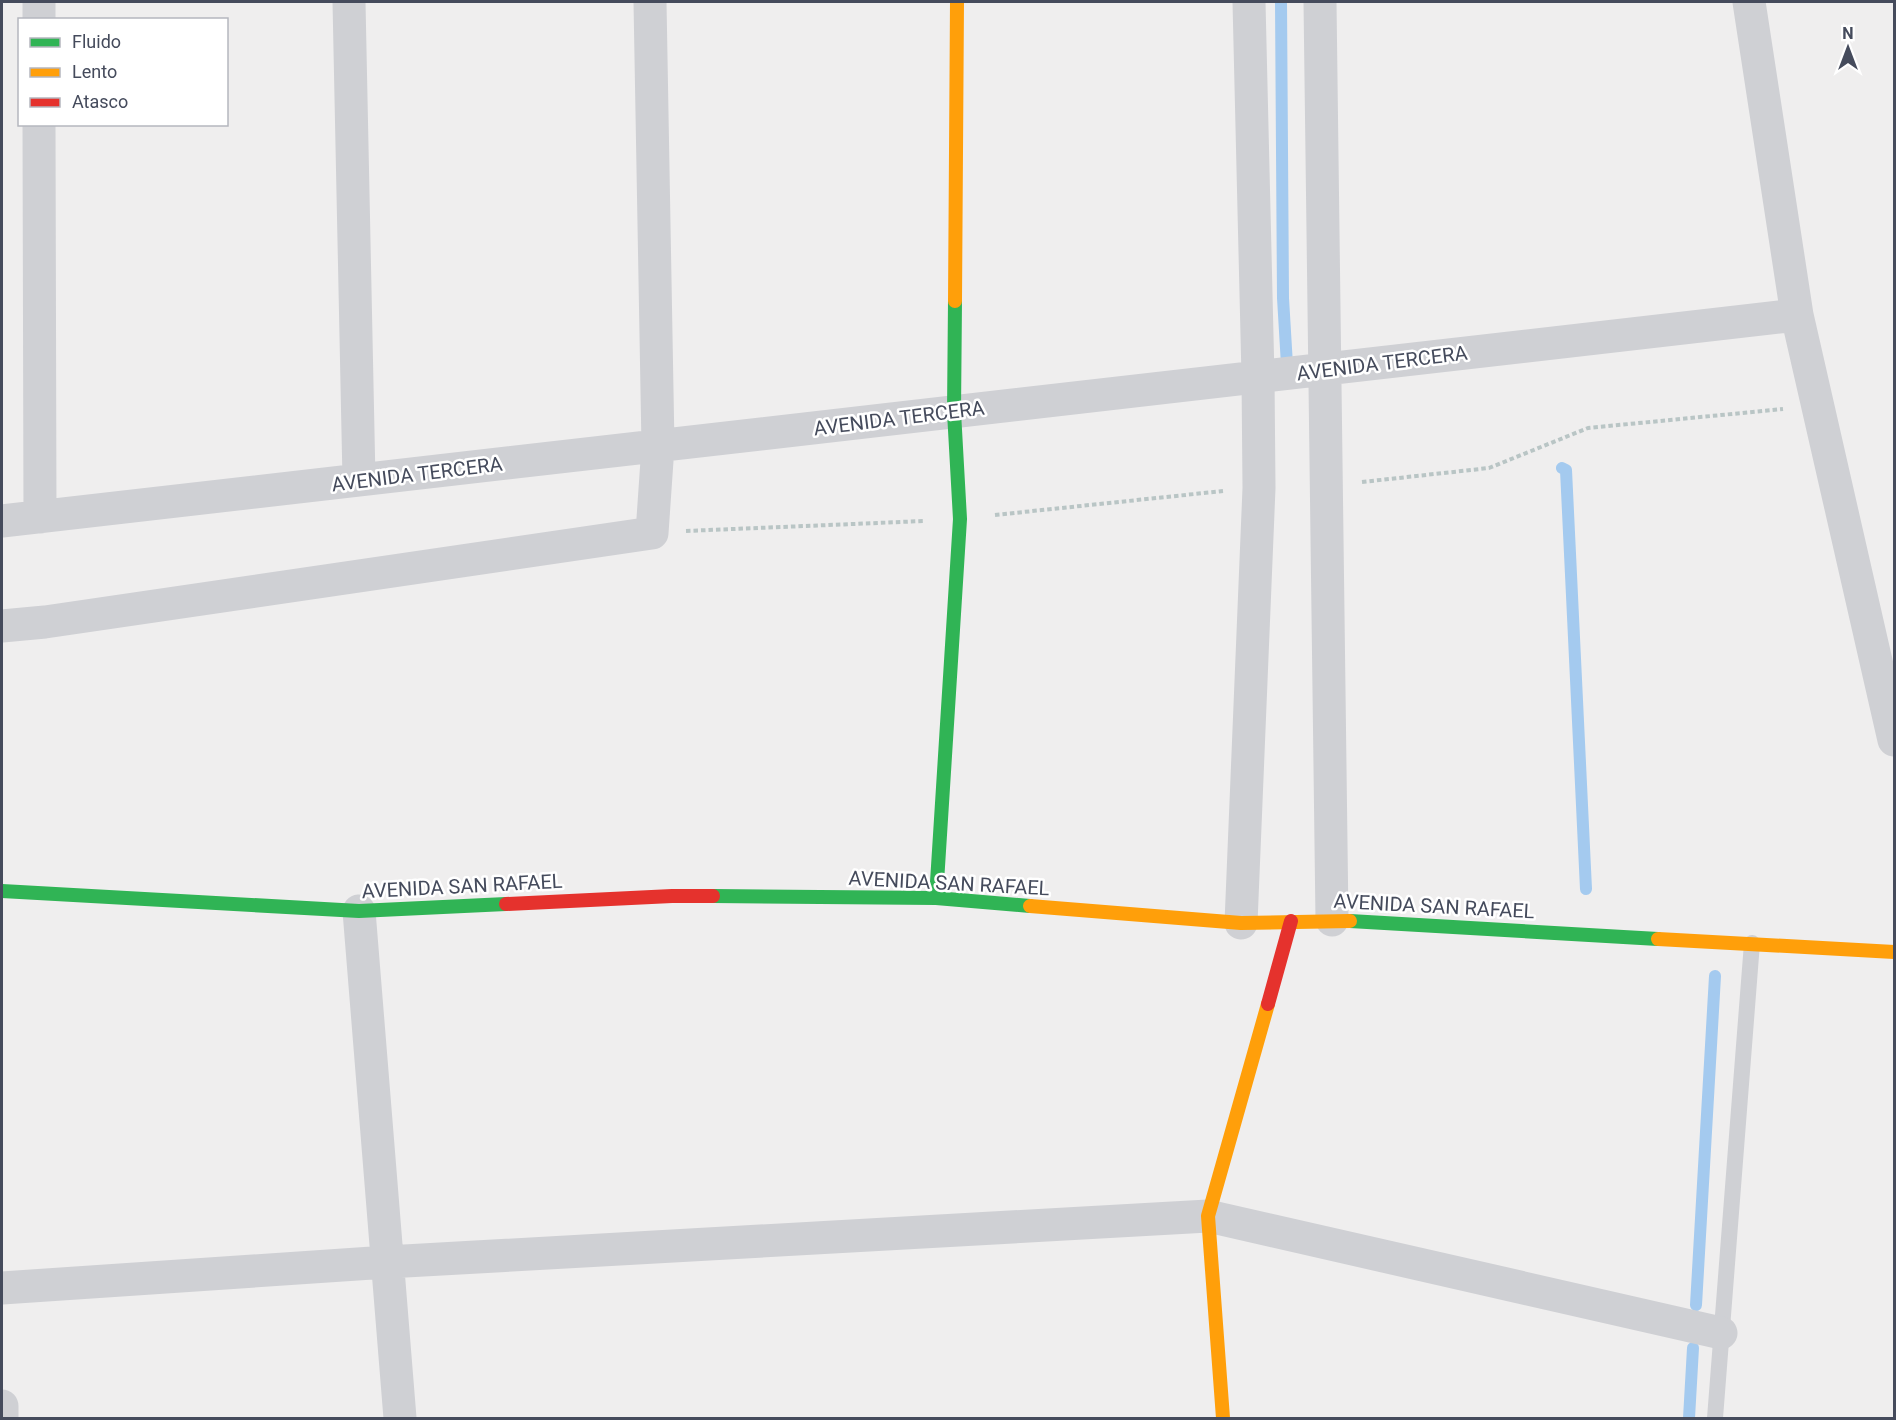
<svg xmlns="http://www.w3.org/2000/svg" width="1896" height="1420" font-family="Roboto,sans-serif">
	<style>
		.lines { fill: none; stroke-linecap: round; stroke-linejoin: round }
		.stream { stroke: #a4caef; stroke-width: 12 }
		.path { stroke: #b9c5c5; stroke-width: 4; stroke-dasharray: 4.5 3; stroke-linecap: butt }
		.lane { stroke: #cfd0d4; stroke-width: 16 }
		.street { stroke: #cfd0d4; stroke-width: 33 }
		.fast { stroke: #30b455; stroke-width: 14 }
		.slow { stroke: #ff9f0a; stroke-width: 14 }
		.jam { stroke: #e5322d; stroke-width: 14 }
		.labels { text-anchor: middle; dominant-baseline: central; stroke-width: 5; stroke-linejoin: round; paint-order: stroke }
		.street-label { font-size: 20px; fill: #454b5c; stroke: #fff }
	</style>
	<rect width="100%" height="100%" fill="#efeeee"/>
	<g class="lines">
		<path class="stream" d="M1281,2L1283,298L1287,365
			M1562,468L1566,470L1586,889
			M1696,1305L1715,976
			M1689,1418L1693,1348"/>
		<path class="path" d="M1362,482L1489,468L1588,428L1783,409
			M995,515L1223,491
			M686,531L924,521"/>
		<path class="lane" d="M1715,1418L1752,943"/>
		<path class="street" d="M39,2V20
			M349,2L359,480
			M1320,2L1332,920
			M1749,2L1797,315L1894,740
			M39,124L40,517
			M2,521L1797,315
			M2,626L45,622L652,533L658,446L650,2
			M359,911L400,1418
			M1241,923L1259,488L1258,377L1249,2
			M2,1288L387,1262L1208,1216L1721,1333
			M2,1406V1418"/>
		<path class="fast" d="M2,891L359,911L506,904
			M713,896L936,898L1030,906
			M936,898L960,519L954,412L955,301
			M1350,921L1658,939"/>
		<path class="slow" d="M955,301L957,2
			M1030,906L1241,923L1350,921
			M1658,939L1894,952
			M1223,1418L1208,1216L1268,1004"/>
		<path class="jam" d="M506,904L672,896H713
			M1268,1004L1291,921"/>
	</g>
	<g class="labels">
		<g class="street-label">
			<text transform="translate(1382 363) rotate(-7)">AVENIDA TERCERA</text>
			<text transform="translate(899 418) rotate(-7)">AVENIDA TERCERA</text>
			<text transform="translate(417 474) rotate(-7)">AVENIDA TERCERA</text>
			<text transform="translate(949 883) rotate(3)">AVENIDA SAN RAFAEL</text>
			<text transform="translate(462 886) rotate(-3)">AVENIDA SAN RAFAEL</text>
			<text transform="translate(1434 906) rotate(3)">AVENIDA SAN RAFAEL</text>
		</g>
	</g>
	<rect width="1896" height="1420" fill="none" stroke="#454b5c" stroke-width="6"/>
	<rect x="18" y="18" width="210" height="108" fill="#ffffff" stroke="#b5b7be" stroke-width="1.5"/>
	<rect x="30" y="38" width="30" height="9" fill="#30b455" stroke="#b5b7be" stroke-width="1.5"/>
	<text x="72" y="48" font-size="18" fill="#454b5c">Fluido</text>
	<rect x="30" y="68" width="30" height="9" fill="#ff9f0a" stroke="#b5b7be" stroke-width="1.5"/>
	<text x="72" y="78" font-size="18" fill="#454b5c">Lento</text>
	<rect x="30" y="98" width="30" height="9" fill="#e5322d" stroke="#b5b7be" stroke-width="1.5"/>
	<text x="72" y="108" font-size="18" fill="#454b5c">Atasco</text>
	<g transform="translate(1848 48)" stroke="#ffffff" stroke-width="4.5" paint-order="stroke">
	<path d="M0-4.5L10 22L0 15L-10 22Z" fill="#454b5c"/>
	<text y="-9" font-size="16" font-weight="bold" text-anchor="middle" fill="#454b5c">N</text>
	</g>
</svg>
